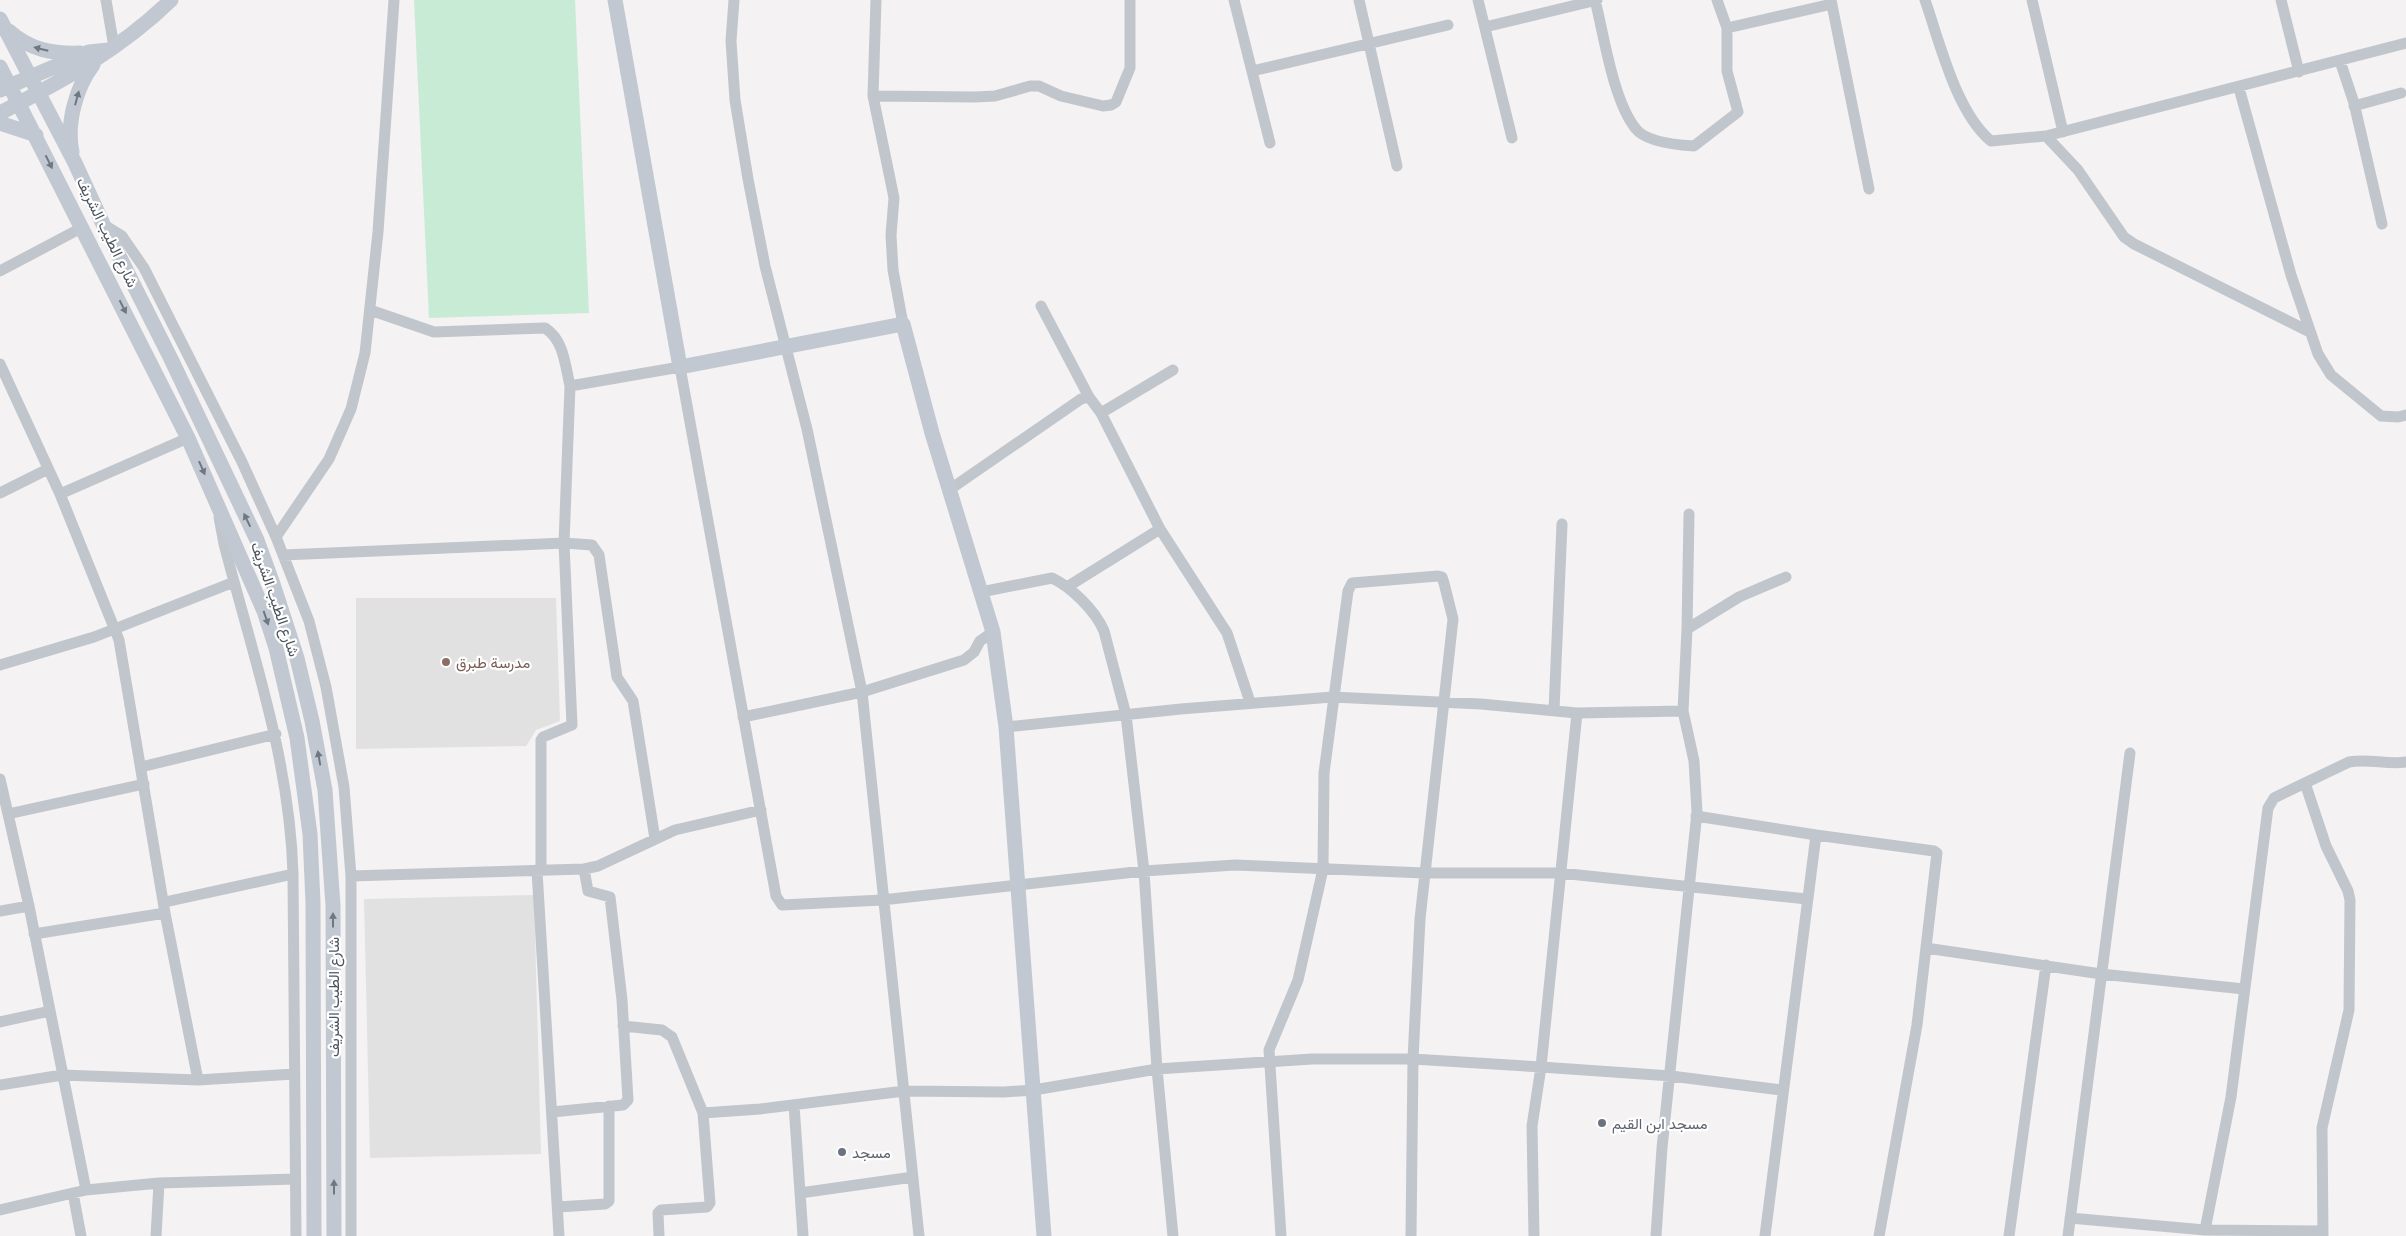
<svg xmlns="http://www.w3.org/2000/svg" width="2406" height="1236" font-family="'Noto Sans',Vazirmatn,sans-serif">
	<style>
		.education { fill: #e2e1e1 }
		.green { fill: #c8ebd6 }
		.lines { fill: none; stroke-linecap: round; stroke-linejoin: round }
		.street { stroke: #c0c6cc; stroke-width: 11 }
		.secondary { stroke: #c1c8d1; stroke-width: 15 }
		.oneway { fill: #6f7880 }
		.education-dot { fill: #8d6e63; stroke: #fff; stroke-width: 2 }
		.worship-dot { fill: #6b7280; stroke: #fff; stroke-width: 2 }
		.labels { text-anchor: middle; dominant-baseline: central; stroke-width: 4.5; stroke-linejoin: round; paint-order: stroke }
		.street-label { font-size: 15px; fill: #4c555d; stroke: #fff }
		.education-label { font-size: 15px; fill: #785e54; stroke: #fff; text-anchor: start }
		.worship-label { font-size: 15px; fill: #5b616d; stroke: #fff; text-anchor: start }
	</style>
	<rect width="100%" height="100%" fill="#f4f2f2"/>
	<path class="education" d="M356,598H556L560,721L536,730L526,746L356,749Z
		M534,895L541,1154L370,1158L364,899Z"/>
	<path class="green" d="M414,0H575L589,313L429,318Z"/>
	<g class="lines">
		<path class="street" d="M106,0L114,47
			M734,0L731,41L735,100L748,179L765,266L807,429L862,692L919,1236
			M876,0L873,96L894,198L891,235L893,270L903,324
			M1234,0L1270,143
			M1359,0L1397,166
			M1478,0L1512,138
			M1595,0C1604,35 1613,101 1636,129C1646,142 1678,145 1694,146L1738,112L1727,71V28L1717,0
			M1831,0L1869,189
			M1925,0C1940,43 1956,112 1991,141L2046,136L2078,170L2124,237L2134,244L2310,332
			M2032,0L2063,132
			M2281,0L2299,72
			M1485,27L1597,0
			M1727,28L1832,4
			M2340,61L2354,103L2382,224
			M1252,71L1448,25
			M2239,88L2291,275L2318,354L2331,375L2381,416L2398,417L2406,415
			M873,96L975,97L995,96L1030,86H1039L1061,96L1103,106L1111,105L1116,102L1130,68V0
			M2354,106L2401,93
			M2046,136L2406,43
			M104,225L122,236L144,268L242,462L276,537L309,621L326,687L344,787L351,876V1236
			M0,271L83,227
			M1041,306L1089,397L1101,413L1160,529L1227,633L1250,702
			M370,310L434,332L545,328C564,340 565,365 570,386
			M0,364L60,494L119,640L165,913L198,1080
			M1101,413L1173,370
			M949,490L1081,399L1089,397
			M0,493L48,469
			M60,494L188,438
			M219,517L224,544C252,653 290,760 293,874L296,1236
			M276,537L329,459L351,409L365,353L378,232L394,0
			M283,555L564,543L592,545L599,555L617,677L633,701L655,839
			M1067,587L1160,529
			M981,592L1052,578C1071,587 1095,610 1104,631L1126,715L1144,871L1157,1069L1173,1236
			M1687,629L1689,514
			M0,665L94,637L234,582
			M1554,710L1562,524
			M1683,711L1687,629L1739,597L1786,577
			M743,717L862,692L964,660L974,652L980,641L993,632
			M1006,727L1181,709L1332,697L1481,704L1577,713L1683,711L1694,761L1697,812L1662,1148L1656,1236
			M141,767L276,734
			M0,779L29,906L86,1190L0,1210
			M8,814L144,784
			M1696,816L1816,835L1765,1236
			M1816,835L1934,851L1937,853L1917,1025L1879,1236
			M541,870V740L543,737L572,725L564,543L570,386L680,367L776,896L782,905L882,900L1144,871L1235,865L1424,873H1560L1807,899
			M537,871L559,1236
			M351,876L584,869L598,866L675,830L761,810
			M165,902L293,874
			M0,911L29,906
			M34,934L165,913
			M1926,948L2101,974L2244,989
			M0,1022L50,1011
			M623,1026L662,1030L672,1037L703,1113L760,1109L904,1091L1004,1092L1034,1090L1157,1069L1312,1059H1413L1541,1067L1671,1076L1781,1090
			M0,1085L62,1075L198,1080L294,1074
			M794,1105L803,1236
			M552,1112L623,1105L628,1100L622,1000L610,897L588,891L584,869
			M159,1183L295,1179
			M86,1190L159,1183L156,1236
			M73,1193L81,1236
			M800,1193L913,1177
			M558,1207L605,1204L609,1201V1106
			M2070,1218L2205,1230L2323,1231
			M2205,1230L2231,1097L2268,808L2274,798L2305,783
			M659,1236L658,1213L661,1210L707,1207L710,1203L703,1113
			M1281,1236L1269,1050L1298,980L1323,869L1324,773L1348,591L1352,583L1438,576L1442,577L1444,583L1453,619L1420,919L1413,1059L1411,1236
			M1534,1236L1532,1126L1541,1067L1577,713
			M2009,1236L2046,965
			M2068,1236L2130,753
			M2323,1236L2322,1128L2349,1010L2350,900L2348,891L2326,846L2305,783L2349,762C2368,758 2387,765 2406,762"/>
		<path class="secondary" d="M615,0L680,367L903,324L932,433L993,632L1006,727L1044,1236
			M0,19L75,163L103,224L171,359L257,540L273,584L297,658L312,721L325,790L333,906L334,1236
			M9,31C30,50 53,54 80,53
			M0,67L188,438L264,611L276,648L297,738L310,834L313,903L314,1236
			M0,90L89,52L109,50
			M0,113C62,81 121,49 171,0
			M0,123L36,135
			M72,152C66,124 76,87 93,65"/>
	</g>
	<defs><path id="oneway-solid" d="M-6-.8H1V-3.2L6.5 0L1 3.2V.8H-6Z" transform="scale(1.25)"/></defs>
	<g class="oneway">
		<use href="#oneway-solid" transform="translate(41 49) rotate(-166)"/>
		<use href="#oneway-solid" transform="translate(77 98) rotate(-75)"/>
		<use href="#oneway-solid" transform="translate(49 162) rotate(63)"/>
		<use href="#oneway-solid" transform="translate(123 307) rotate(63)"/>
		<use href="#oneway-solid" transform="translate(202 468) rotate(66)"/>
		<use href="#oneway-solid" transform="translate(247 520) rotate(-116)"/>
		<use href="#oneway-solid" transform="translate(266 618) rotate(71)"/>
		<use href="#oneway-solid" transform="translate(319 758) rotate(-100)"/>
		<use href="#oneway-solid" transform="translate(333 920) rotate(-90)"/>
		<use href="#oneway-solid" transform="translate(334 1187) rotate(-90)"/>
	</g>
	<circle class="education-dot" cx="446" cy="662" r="5"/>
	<g class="worship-dot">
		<circle cx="1602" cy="1123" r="5"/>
		<circle cx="842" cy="1152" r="5"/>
	</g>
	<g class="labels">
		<g class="street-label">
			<text transform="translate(108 232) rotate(64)">شارع الطيب الشريف</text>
			<text transform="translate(276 599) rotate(71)">شارع الطيب الشريف</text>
			<text transform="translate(333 997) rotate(-90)">شارع الطيب الشريف</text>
		</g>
		<g class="education-label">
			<text x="456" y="662">مدرسة طبرق</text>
		</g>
		<g class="worship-label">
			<text x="1612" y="1123">مسجد ابن القيم</text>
			<text x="852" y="1152">مسجد</text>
		</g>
	</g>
</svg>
